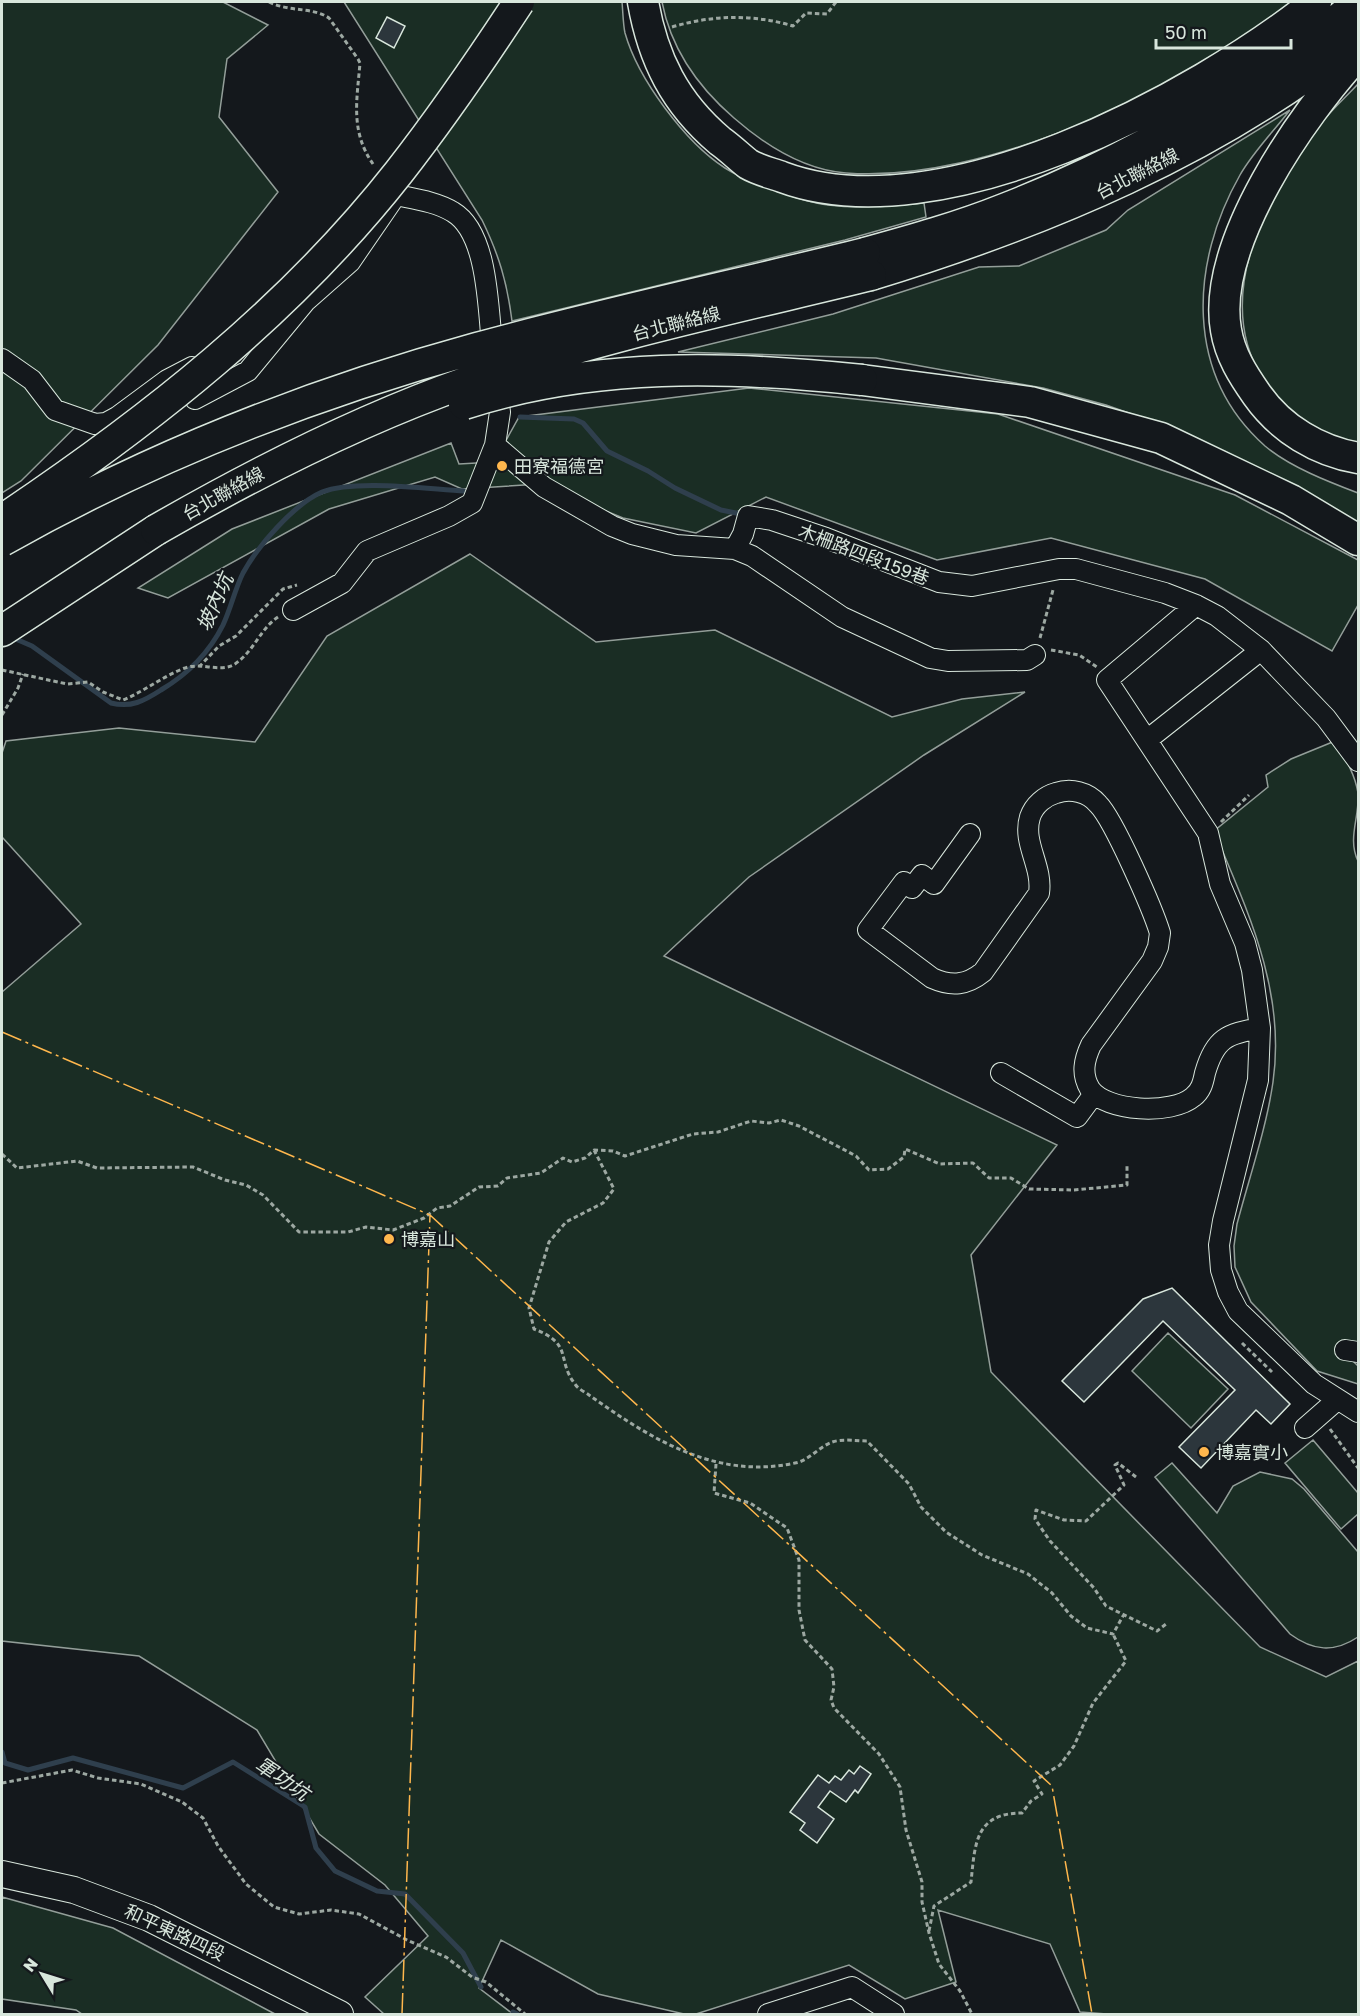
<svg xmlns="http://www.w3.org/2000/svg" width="1360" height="2016" font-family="'Golos Text','Noto Sans TC',sans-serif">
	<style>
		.green { fill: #1a2d24; stroke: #939e99; stroke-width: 1.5 }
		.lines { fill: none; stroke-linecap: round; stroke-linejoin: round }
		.stream { stroke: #2f3f4d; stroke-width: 5 }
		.building { fill: #2c363c; stroke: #d8e6dc; stroke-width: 1.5 }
		.minor-casing { stroke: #d8e6dc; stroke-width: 22 }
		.major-casing { stroke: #d8e6dc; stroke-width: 28 }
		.highway-casing { stroke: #d8e6dc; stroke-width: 33 }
		.path { stroke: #9da8a2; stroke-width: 3; stroke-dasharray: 4.5 3; stroke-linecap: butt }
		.minor { stroke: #14181c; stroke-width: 20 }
		.major { stroke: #14181c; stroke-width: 26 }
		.highway { stroke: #14181c; stroke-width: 30 }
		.highway-bridge-casing { stroke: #d8e6dc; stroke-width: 33; stroke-linecap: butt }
		.highway-bridge { stroke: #14181c; stroke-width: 30 }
		.power { stroke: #ffb74d; stroke-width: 1.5; stroke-dasharray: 21 4.5 3 4.5; stroke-linecap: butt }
		.poi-dot { fill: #ffb74d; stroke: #14181c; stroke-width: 2 }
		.labels { text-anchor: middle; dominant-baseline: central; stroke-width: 4.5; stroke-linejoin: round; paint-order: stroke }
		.street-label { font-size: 18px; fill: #d8e6dc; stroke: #14181c }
		.poi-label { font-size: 18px; fill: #d8e6dc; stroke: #14181c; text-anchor: start }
		.water-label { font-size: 20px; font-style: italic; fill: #d8e6dc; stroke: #14181c }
	</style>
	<rect width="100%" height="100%" fill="#14181c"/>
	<path class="green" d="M2,2H223L268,25L227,59L219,117L278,192L158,345L21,481L2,493Z
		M344,2H622C623,12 623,24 625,33C638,79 685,142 725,168C747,182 802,202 828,205C860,209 892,206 924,203L926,217L845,240L512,321C507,282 499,255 482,220Z
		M662,2H1291C1185,88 985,184 846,173C804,170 765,145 734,118C698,87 671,49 662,2Z
		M1358,84V448C1340,440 1316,435 1300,423C1285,414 1271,393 1262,378C1214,299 1263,201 1312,134C1325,116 1343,100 1358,84Z
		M1290,110C1274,131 1253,152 1240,175C1190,263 1184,374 1265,446C1290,467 1329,482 1358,493V524L1168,427L1106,405L1043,388L876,358L678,352L833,314L979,267L1019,266L1106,230L1128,210Z
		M749,388L998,414L1235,495L1358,560V605L1332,651L1205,579L1051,538L937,560L766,497L696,533L623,518L540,484L462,489L435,477L329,509L168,598L138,588L232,529L451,443L459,464L494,462L519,417Z
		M470,554L596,642L715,630L892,717L962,699L1025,692L924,755L749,877L664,956L1057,1145L971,1255L991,1372L1260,1647L1326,1677L1358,1661V2014H1107L1080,2012L1050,1944L938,1910L956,1982L905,1999L849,1965L696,2014H684L598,1994L501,1940L479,1988L513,2014H384L365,1997L428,1936L385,1885L319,1834L257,1730L139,1656L2,1641V992L81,924L2,837V753L6,741L119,728L255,742L327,636Z
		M1335,741C1345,758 1355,774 1358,793C1360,817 1347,838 1358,861V1344L1352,1360L1358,1366V1384L1317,1371L1251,1302L1235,1267L1234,1246L1237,1224C1249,1178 1266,1130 1273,1082C1286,991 1248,912 1214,831L1268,787L1266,775L1291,759Z
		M1168,1333L1228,1389L1191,1428L1132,1371Z
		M1313,1440L1358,1493V1514L1341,1529L1285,1463Z
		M1172,1463L1217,1513L1233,1486L1260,1472L1292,1479L1304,1489L1358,1552V1637C1334,1653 1313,1651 1290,1634L1155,1477Z
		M2,1897L113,1928L275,2014H82L76,2010L2,1999Z"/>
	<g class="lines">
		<path class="stream" d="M520,417L574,419L583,423L607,451L648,471L675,488L721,510L741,514
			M11,637L32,646L111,703C131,708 144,701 161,690C188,674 209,653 223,625C231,608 235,589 243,573C257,547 294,504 322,492C355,479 427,489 464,491
			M2,1752L5,1763L28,1770L73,1758L183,1788L233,1762L305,1807L316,1848L335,1871L377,1891L405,1894L463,1953L481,1987
			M513,2012L517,2014"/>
	</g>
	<path class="building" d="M387,17L405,26L394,48L376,38Z
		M1172,1288L1290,1404L1271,1424L1256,1410L1201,1468L1179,1447L1235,1390L1163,1321L1084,1402L1062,1381L1143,1299Z
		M860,1766L871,1774L858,1793L855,1790L846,1802L830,1791L818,1807L834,1819L817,1843L800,1830L805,1823L790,1812L818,1775L829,1783L835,1776L841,1780L849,1770L854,1774Z"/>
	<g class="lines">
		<defs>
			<path id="minor" d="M279,311L307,300L350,262L396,195C415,199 437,202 453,212C490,234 488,316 493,355
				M2,359L32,380L55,410L95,424L106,423L117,417L167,380L192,367
				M195,399L248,371L305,302
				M495,445L544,487L612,526L632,534L676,545L735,549L752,556L842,617L930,658L948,661L1027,660L1035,655
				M735,549L743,534L748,516L772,520L826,538L939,582L972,586L1059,569H1076L1165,593L1196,605L1217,616L1261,650L1326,718L1358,761
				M1196,605L1107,680L1208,833L1220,884L1245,943L1252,970L1260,1028L1258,1080L1223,1221L1219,1245L1221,1270L1228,1292L1238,1311L1314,1384L1358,1412
				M293,610L342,583L367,551L449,516L472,503L495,445L500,412L496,384
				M1147,740L1261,650
				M970,834L934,884L922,875L912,888L904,882L868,930L932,978C952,987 967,985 983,972L1039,893C1043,866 1022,843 1030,817C1034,805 1045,796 1056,793C1071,788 1088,792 1098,804C1114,820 1153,910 1160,933L1158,947L1152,961L1091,1045C1084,1060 1081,1074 1090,1089C1106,1112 1172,1115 1193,1097C1201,1091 1203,1083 1205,1073C1215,1038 1227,1034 1260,1028
				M1001,1073L1077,1117L1094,1094
				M1345,1350L1358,1352
				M1305,1428L1337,1400
				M768,2014L852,1987L894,2014"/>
			<path id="major" d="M2,1874L74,1890L149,1918L340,2014"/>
			<path id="highway" d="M643,2C653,59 675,103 720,141C730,148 739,157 748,164C758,170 771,173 782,177C940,236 1194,99 1316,2
				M1358,54C1303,114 1211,244 1226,330C1230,355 1243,375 1257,395C1281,429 1318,451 1358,458
				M865,253C912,240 959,227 1004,209C1102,171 1195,120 1282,62C1309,44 1333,23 1358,3
				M871,275C1044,222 1216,151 1358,37
				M862,380L1030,402L1161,438L1291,500L1358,540
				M2,631L156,530"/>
		</defs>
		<use href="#minor" class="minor-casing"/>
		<use href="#major" class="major-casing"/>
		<use href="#highway" class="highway-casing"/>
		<path class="path" d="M269,2C289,12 313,7 329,18L358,59L360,63C357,100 350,131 373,164
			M672,27C712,15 753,14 793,26L806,13L827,14L836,2
			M1040,638L1053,590
			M1051,650L1079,655L1097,667
			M199,667L219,646L236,636L283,589L297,585
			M2,670L67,684L88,682L103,692L123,700C145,691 163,676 185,668C200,662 221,673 235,664C256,649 259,630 278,617
			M2,715L18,688L23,674
			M1221,822L1249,795
			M594,1150L614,1189L603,1203L566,1222L549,1242L529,1308L534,1329C574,1344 556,1360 575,1384C578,1389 585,1392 589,1395C651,1439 716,1480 795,1463C808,1461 818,1448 830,1443C840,1438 856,1441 867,1441L909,1484L921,1507L946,1532L982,1555L1028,1574L1052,1593L1071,1616L1087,1628L1113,1634L1123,1616
			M2,1154L17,1168L77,1161L97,1168L193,1167L225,1180L246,1185L263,1195L299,1232H348L366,1227L393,1230L424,1218L437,1208L450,1206L479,1187L498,1186L507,1178L541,1173L563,1158L572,1162L585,1158L594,1150L613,1151L625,1156L693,1134L718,1132L751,1121L769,1123L781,1120L799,1126L856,1156L869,1170L888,1169L904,1157L905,1149L940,1164L973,1163L989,1178H1011L1029,1189L1074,1190L1127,1185V1165
			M1242,1343L1272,1372
			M1330,1429L1358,1468
			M716,1464L714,1493L750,1503L787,1528L799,1560V1610L805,1640L832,1669L834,1687L831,1700L834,1708L879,1754L900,1787L906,1830L922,1882V1902L929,1933L939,1964L960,1991L972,2014
			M1136,1477L1118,1463L1115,1465L1124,1485L1086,1521L1064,1520L1036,1510L1035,1519L1050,1541L1094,1588L1106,1606L1157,1631L1166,1624
			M2,1783L72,1770L98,1778L141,1784L182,1802L203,1818L218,1846L246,1884L274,1907L299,1914L331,1910L359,1914L407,1940L446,1957L472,1977L486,1982L525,2014
			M929,1931L934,1906L971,1882C975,1844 975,1813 1022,1813L1031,1801L1042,1794L1034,1781L1060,1765L1074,1746L1093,1703L1126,1661L1113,1634"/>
		<use href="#minor" class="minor"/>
		<use href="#major" class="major"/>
		<use href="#highway" class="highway"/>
		<defs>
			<path id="highway-bridge" d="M464,404C592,362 729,366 862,380
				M2,520C148,422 289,312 399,172C442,117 481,60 519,2
				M156,530C255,473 359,420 467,382C599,337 736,308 871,275
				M2,541C150,457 313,393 477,348C605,313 736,285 865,253"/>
		</defs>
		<use href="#highway-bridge" class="highway-bridge-casing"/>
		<use href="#highway-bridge" class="highway-bridge"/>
		<path class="power" d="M2,1032L430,1215L1052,1786L1092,2014
			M402,2014L430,1215"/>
	</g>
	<g class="poi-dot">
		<circle cx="502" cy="466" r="6"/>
		<circle cx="389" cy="1239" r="6"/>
		<circle cx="1204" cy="1452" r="6"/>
	</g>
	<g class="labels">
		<g class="street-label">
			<text transform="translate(1137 173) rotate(-27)">台北聯絡線</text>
			<text transform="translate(676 323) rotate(-14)">台北聯絡線</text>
			<text transform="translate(223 493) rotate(-29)">台北聯絡線</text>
			<text transform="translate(864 554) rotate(21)">木柵路四段159巷</text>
			<text transform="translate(175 1932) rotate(25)">和平東路四段</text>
		</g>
		<g class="poi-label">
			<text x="514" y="466">田寮福德宮</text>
			<text x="401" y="1239">博嘉山</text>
			<text x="1216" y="1452">博嘉實小</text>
		</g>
		<g class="water-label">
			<text transform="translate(214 602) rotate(-66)">坡內坑</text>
			<text transform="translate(283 1778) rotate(34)">軍功坑</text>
		</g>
	</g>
	<rect width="1360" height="2016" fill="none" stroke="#d8e6dc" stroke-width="6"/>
	<g transform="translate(42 1974) rotate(308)" stroke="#14181c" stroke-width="4.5" paint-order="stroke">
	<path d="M0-4.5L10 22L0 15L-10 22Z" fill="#d8e6dc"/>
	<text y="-9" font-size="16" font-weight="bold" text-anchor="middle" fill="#d8e6dc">N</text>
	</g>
	<path d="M1156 39v9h135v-9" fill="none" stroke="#d8e6dc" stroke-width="3"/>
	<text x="1165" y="39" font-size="18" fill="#d8e6dc" stroke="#14181c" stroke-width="4.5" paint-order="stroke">50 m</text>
</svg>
